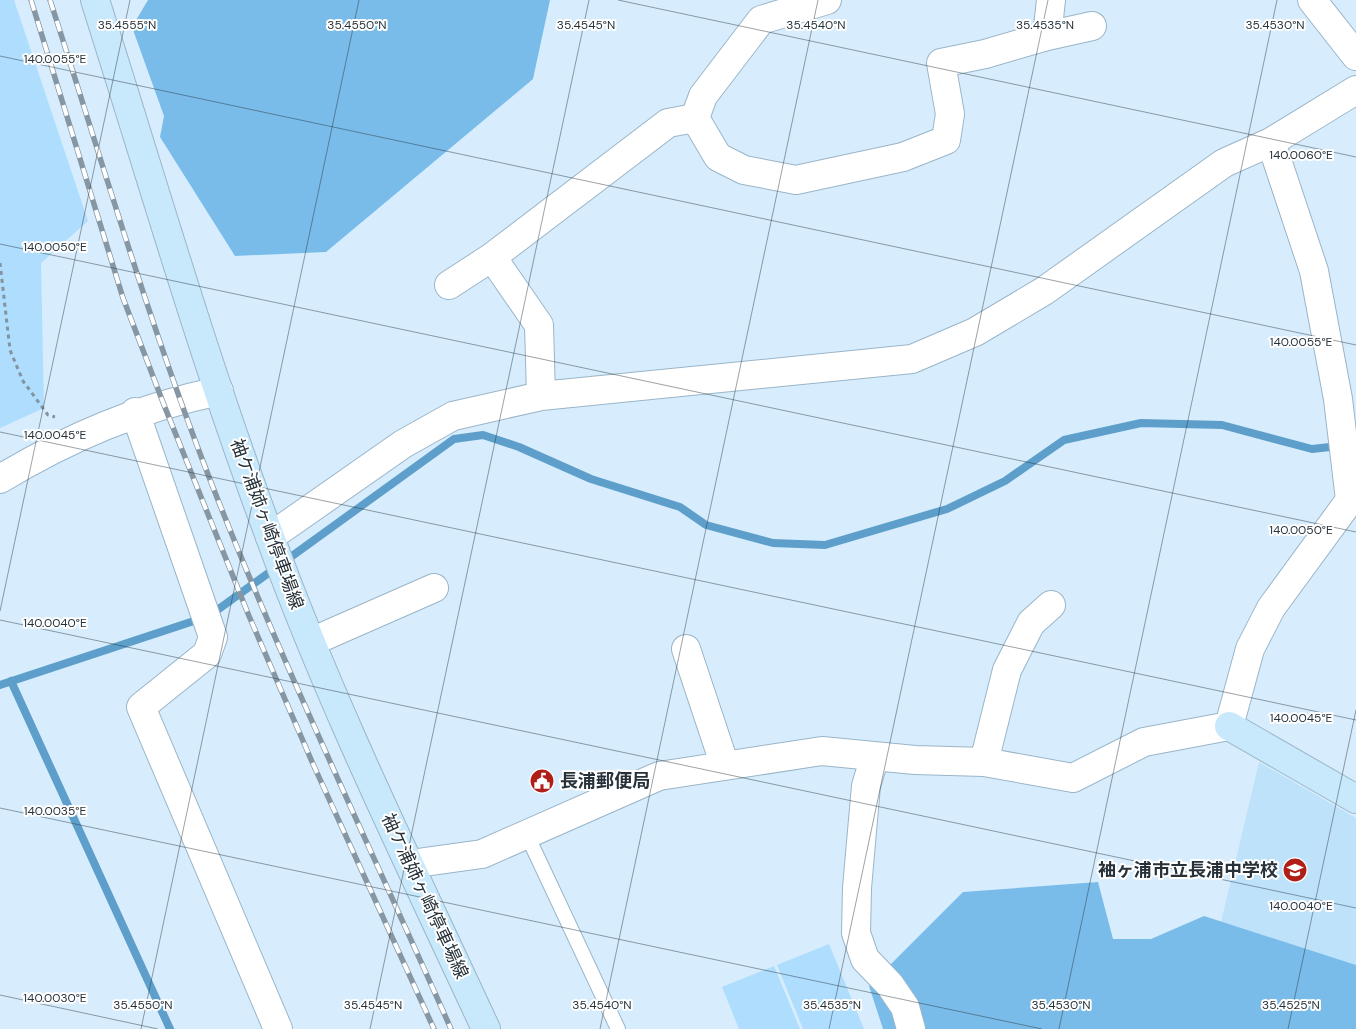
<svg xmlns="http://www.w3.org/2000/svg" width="1356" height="1029" font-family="'DM Sans','Noto Sans JP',sans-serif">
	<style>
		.built { fill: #bfe2fb }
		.green { fill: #aeddfe }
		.forest { fill: #79bce9 }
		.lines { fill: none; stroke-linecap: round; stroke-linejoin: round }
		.stream { stroke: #5d9fca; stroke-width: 8 }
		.lane-casing { stroke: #9ab5c8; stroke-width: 16 }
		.street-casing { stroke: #9ab5c8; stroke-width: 30 }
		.secondary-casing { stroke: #9ab5c8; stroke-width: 30 }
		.path { stroke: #8393a0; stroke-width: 3; stroke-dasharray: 4 4; stroke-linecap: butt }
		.lane { stroke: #fff; stroke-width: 14 }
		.street { stroke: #fff; stroke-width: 28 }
		.secondary { stroke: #c8e8fb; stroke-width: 28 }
		.rail-casing { stroke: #8697a3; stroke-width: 5.5 }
		.rail { stroke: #fff; stroke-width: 4; stroke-dasharray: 11; stroke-linecap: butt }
		.ticks { fill: none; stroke: #263139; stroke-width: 1; stroke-opacity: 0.45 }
		.labels { text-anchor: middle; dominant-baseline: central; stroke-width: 4; stroke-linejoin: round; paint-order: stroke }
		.street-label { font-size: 18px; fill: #263139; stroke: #fff }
		.poi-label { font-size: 18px; font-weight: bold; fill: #263139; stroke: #fff; text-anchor: start }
		.ticks-label { font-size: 12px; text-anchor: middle; fill: #263139; stroke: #fff; stroke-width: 4; stroke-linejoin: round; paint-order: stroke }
	</style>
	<rect width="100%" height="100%" fill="#d7edfd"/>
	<path class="built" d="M1259,762L1356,818V967L1221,922Z"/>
	<path class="green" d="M0,0H14L88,221L41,263L44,408L0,428Z
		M829,944L864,1029H803L777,965Z
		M774,966L800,1029H739L722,987Z"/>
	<path class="forest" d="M148,0H550L533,79L326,252L235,256L160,137L164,116L132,27Z
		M1098,882L1113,939H1151L1204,916L1356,965V1029H883L869,986L963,892Z"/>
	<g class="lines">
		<path class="stream" d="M11,681L170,1029
			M0,685L209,616L454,439L483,435L519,447L591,479L680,507L706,525L773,543L825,545L947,509L1005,481L1064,440L1141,423L1222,425L1312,449L1339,446"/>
		<defs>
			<path id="lane" d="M527,835L618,1029"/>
			<path id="street" d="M1312,0L1356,56
				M1047,36L1092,26
				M695,118L718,157L744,170L796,180L903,157L946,140L950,114L941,63L985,54L1047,36L1051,0
				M695,118L703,96L761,20L827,0
				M492,257L539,325L541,396
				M449,285L492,257L668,123L695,118
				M135,412L213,637L207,654L141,707L278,1029
				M0,479C70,437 138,408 219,391
				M270,537L403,444L453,416L541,396L912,359L975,332L1044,291L1224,163L1271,142L1356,90
				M311,642L434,588
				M686,649L725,766
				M875,756L866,786L857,888L856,933L865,959L890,985L905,1007L911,1029
				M984,762L1007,670L1031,623L1051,605
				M410,864L482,854L659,776L822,751L915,760L984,762L1073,778L1144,742L1229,726L1250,649L1271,608L1350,500L1338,399L1314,271L1271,142"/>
			<path id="secondary" d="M95,0C152,179 204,361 270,537C331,705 411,867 486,1029
				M1229,726L1356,799"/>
		</defs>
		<use href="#lane" class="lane-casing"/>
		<use href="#street" class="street-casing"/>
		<use href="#secondary" class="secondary-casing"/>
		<path class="path" d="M0,263L10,350L23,381L48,415L55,417"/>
		<use href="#lane" class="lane"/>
		<use href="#street" class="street"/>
		<use href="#secondary" class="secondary"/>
		<defs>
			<path id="rail" d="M31,0L123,298L164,405L249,616L313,764L434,1029
				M50,0C104,167 153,337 218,500C289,679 373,853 451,1029"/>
		</defs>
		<use href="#rail" class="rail-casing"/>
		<use href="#rail" class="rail"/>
	</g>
	<path class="ticks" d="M618,0L1356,157M0,56L1356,345M0,244L1356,532M0,432L1356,720M0,611L130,0M0,620L1356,908M0,808L1042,1029M0,995L158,1029M141,1029L359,0M370,1029L589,0M600,1029L818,0M829,1029L1048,0M1059,1029L1277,0M1288,1029L1356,710"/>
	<defs>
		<symbol id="civic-disc" viewBox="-11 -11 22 22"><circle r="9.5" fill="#af1f18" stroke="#fff"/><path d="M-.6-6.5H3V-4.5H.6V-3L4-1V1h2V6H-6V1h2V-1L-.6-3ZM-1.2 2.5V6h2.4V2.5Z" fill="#fff"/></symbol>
		<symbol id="school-disc" viewBox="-11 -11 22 22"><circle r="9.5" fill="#af1f18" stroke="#fff"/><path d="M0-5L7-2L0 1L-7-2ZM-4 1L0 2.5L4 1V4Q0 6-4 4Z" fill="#fff"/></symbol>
	</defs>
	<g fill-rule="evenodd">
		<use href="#civic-disc" x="528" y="767" width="28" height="28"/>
		<use href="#school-disc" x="1281" y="856" width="28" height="28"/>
	</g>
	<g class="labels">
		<g class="street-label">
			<text transform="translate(267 524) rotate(70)">袖ケ浦姉ヶ崎停車場線</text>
			<text transform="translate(425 896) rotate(65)">袖ケ浦姉ヶ崎停車場線</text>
		</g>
		<g class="poi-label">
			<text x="560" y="781">長浦郵便局</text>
			<text x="1278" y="870" text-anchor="end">袖ヶ浦市立長浦中学校</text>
		</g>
	</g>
	<g class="ticks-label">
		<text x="127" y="29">35.4555°N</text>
		<text x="357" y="29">35.4550°N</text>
		<text x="586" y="29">35.4545°N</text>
		<text x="816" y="29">35.4540°N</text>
		<text x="1045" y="29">35.4535°N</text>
		<text x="1275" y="29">35.4530°N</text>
		<text x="55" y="63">140.0055°E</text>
		<text x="1301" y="159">140.0060°E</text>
		<text x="55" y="251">140.0050°E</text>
		<text x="1301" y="346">140.0055°E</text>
		<text x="55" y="439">140.0045°E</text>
		<text x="1301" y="534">140.0050°E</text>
		<text x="55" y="627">140.0040°E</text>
		<text x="1301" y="722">140.0045°E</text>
		<text x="55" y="815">140.0035°E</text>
		<text x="1301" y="910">140.0040°E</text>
		<text x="55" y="1002">140.0030°E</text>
		<text x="143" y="1009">35.4550°N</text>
		<text x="373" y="1009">35.4545°N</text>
		<text x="602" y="1009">35.4540°N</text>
		<text x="832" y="1009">35.4535°N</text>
		<text x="1061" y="1009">35.4530°N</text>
		<text x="1291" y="1009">35.4525°N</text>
	</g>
</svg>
